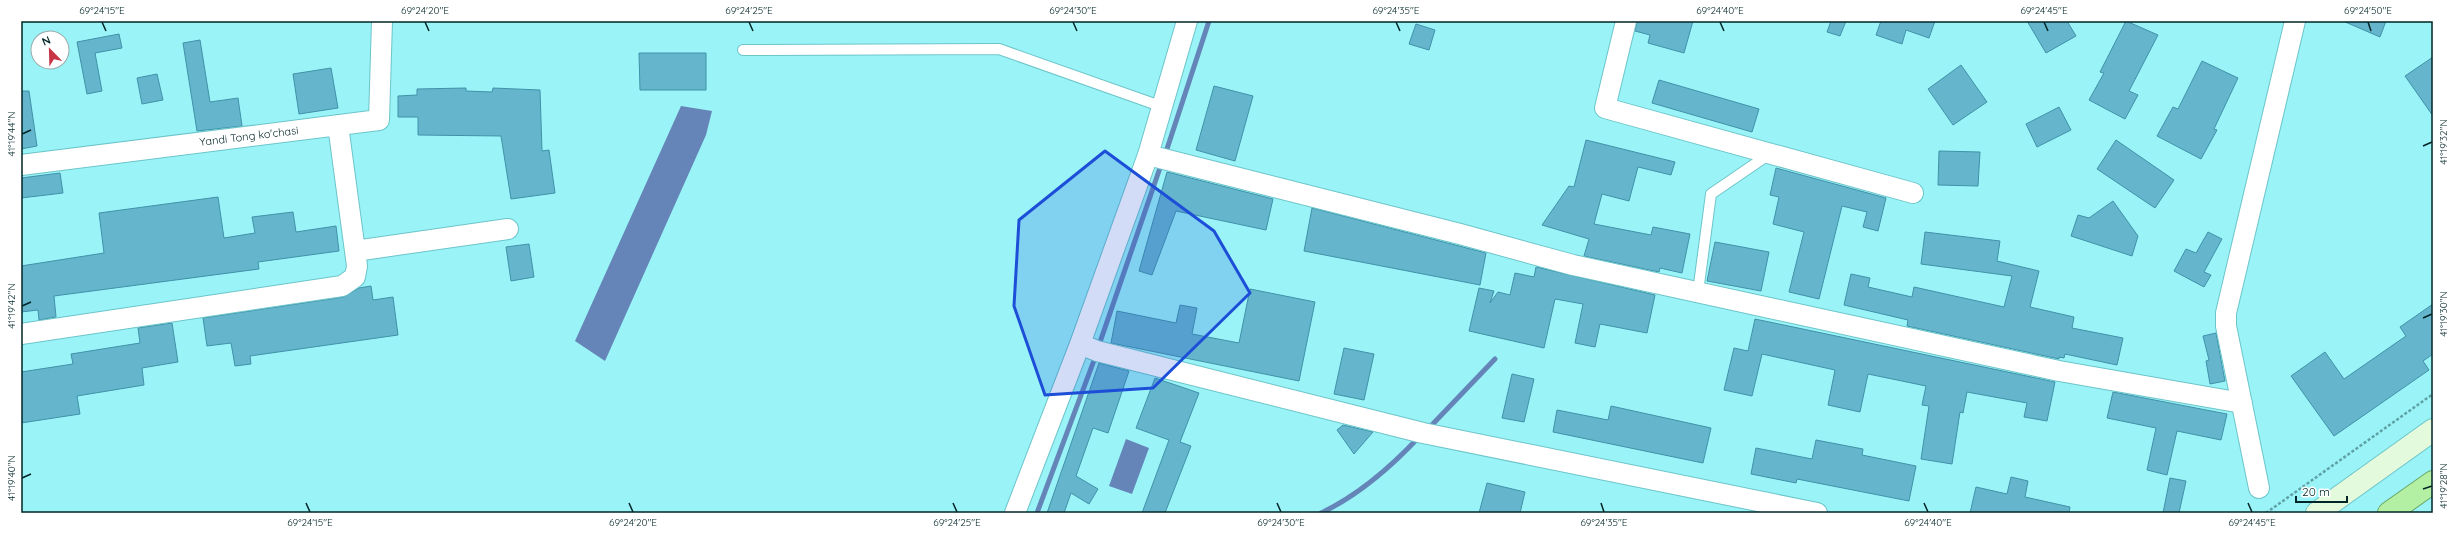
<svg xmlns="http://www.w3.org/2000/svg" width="2454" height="534" font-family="Quicksand,sans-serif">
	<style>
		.water { fill: #6585b8 }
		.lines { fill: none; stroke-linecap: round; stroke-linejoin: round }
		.stream { stroke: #6585b8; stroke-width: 5 }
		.building { fill: #65b5cd; stroke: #4092a9 }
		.service-casing { stroke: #6cc5c9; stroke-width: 12 }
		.minor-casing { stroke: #6cc5c9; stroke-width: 22 }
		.secondary-casing { stroke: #6cc5c9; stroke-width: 24 }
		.trunk-casing { stroke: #69a769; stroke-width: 24 }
		.path { stroke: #5ea2a5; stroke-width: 2.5; stroke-dasharray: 3 2; stroke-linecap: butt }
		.service { stroke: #fff; stroke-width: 10 }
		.minor { stroke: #fff; stroke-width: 20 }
		.secondary { stroke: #e3fadd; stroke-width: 22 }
		.trunk { stroke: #b4f0a4; stroke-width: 22 }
		.marked { fill: #1d4ed8; fill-opacity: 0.2; stroke: #1d4ed8; stroke-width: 3; stroke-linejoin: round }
		.ticks { fill: none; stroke: #002526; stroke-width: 1.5 }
		.labels { text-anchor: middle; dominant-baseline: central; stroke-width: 3; stroke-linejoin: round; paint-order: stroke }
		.street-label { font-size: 11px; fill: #002526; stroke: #fff }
		.neatline { fill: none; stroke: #002526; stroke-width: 1.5 }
		.ticks-label { font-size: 10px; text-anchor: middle; fill: #002526 }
	</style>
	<rect width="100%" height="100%" fill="#9af3f7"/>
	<path class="water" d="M681,106L712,111L706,135L605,361L575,341Z
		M1126,439L1149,448L1132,494L1109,486Z"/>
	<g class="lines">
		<path class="stream" d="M1165,155L1209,21
			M1098,348L1162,162
			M1428,429L1495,359
			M1037,513L1096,355
			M1321,513C1359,495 1390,468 1419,437"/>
	</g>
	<path class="building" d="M1637,21H1693L1684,53L1648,43L1650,35L1635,31Z
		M1831,21H1846L1840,36L1827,32Z
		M1881,21H1935L1929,38L1906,30L1902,44L1876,35Z
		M2027,21H2067L2076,36L2046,53Z
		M2126,21L2158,35L2129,91L2138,95L2125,119L2089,100L2104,73L2100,72Z
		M2343,21H2386L2380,37Z
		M1416,24L1435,30L1429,50L1409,44Z
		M119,34L122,48L95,53L102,91L87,94L77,42Z
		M200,40L210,102L238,98L242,126L197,131L183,43Z
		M639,53H706V90H640Z
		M2433,57V116L2405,76Z
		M2202,61L2238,78L2214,129L2217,130L2201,159L2157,136L2173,107L2178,109Z
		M1961,65L1987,102L1953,125L1928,89Z
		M331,68L338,108L299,114L293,74Z
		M157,74L163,100L142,104L137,78Z
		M1659,80L1759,109L1752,132L1652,103Z
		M1214,86L1253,96L1235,161L1196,150Z
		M466,88V91L492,92L493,88L540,90L542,151L549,150L555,193L511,199L501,136L418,135V117H398V96L417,95V89Z
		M21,91H29L37,146L21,149Z
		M2059,107L2071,130L2037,147L2026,124Z
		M1586,140L1675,162L1671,175L1638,167L1629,201L1602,194L1594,224L1651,235L1653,227L1690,234L1682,273L1660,268L1659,272L1584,256L1589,239L1542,225L1569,186L1574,187Z
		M2116,140L2174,180L2155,208L2097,169Z
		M1939,151L1980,152L1978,186L1938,185Z
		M1776,168L1886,198L1878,231L1863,227L1867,212L1842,206L1819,299L1789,292L1804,232L1773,224L1779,197L1770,195Z
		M1167,172L1273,199L1266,230L1176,211L1152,275L1139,271Z
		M60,173L63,193L21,198V178Z
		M218,197L224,238L255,233L252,217L293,212L296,232L336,226L339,251L258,262L259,269L54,296L56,317L39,320L38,310L21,312V266L104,253L99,213Z
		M2113,201L2138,236L2132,256L2071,236L2078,215L2089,218Z
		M1312,208L1486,253L1480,285L1304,251Z
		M1925,232L2000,241L1997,261L2039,271L2030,307L2074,317L2072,328L2123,338L2117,365L2065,354L2064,358L2059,357V359L1907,326L1908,320L1844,305L1851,274L1870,278L1868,287L1912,297L1914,287L2004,307L2012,276L1921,264Z
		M2208,232L2222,239L2204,272L2211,275L2204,287L2174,271L2186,249L2196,253Z
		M1715,242L1769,252L1761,291L1707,281Z
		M529,244L534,277L511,281L506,247Z
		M1536,267L1655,295L1647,333L1600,324L1595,347L1575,343L1583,304L1555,299L1544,348L1469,331L1479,288L1494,291L1490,303L1498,292L1510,295L1515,273L1534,277Z
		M371,286L373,300L393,297L398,335L250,356L251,364L235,366L231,343L207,346L203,318L344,297L359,288Z
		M1250,289L1315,302L1299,381L1111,343L1117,311L1176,323L1180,305L1197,308L1192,334L1239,343Z
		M2433,304V354L2423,361L2429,370L2334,436L2291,376L2325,352L2344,379L2406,336L2400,327Z
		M1755,319L2055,382L2047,421L2024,417L2027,403L1967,392L1963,413L1960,412L1952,464L1921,459L1929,406L1922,405L1926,386L1868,374L1860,412L1828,405L1835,370L1762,354L1752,396L1724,390L1734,348L1748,351Z
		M172,323L178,362L142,368L144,385L77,396L80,414L21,423V372L73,364L71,354L140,343L138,328Z
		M2216,333L2225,381L2210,384L2206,361L2209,360L2203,336Z
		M1344,348L1374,354L1364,400L1334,394Z
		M1099,363L1129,371L1108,433L1093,428L1076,476L1098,489L1089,504L1071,493L1064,513H1047Z
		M1512,374L1534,379L1524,422L1502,418Z
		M1155,378L1199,393L1180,442L1191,446L1165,513H1142L1169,440L1136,428Z
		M2113,392L2227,414L2221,440L2177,431L2167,475L2147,470L2156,428L2107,418Z
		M1611,406L1711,428L1703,463L1553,432L1557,410L1608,420Z
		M1343,425L1373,432L1354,454L1337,430Z
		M1816,440L1863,449L1862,455L1916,466L1909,501L1797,479L1796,483L1751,474L1756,448L1812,459Z
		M2011,477L2028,481L2025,497L2070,507L2069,513H1970L1976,487L2007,494Z
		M2170,478L2186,481L2179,513H2163Z
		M1487,483L1525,492L1520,513H1479Z"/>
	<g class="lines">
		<defs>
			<path id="service" d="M743,50L999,49L1163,107
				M1698,292L1711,194L1771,153"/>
			<path id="minor" d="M1626,21L1605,108L1913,193
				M1148,155L1460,234L1573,265L2059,371L2242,403
				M21,165L379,120L382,21
				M355,251L508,229
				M21,334L342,286L355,277L357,266L338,125
				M1080,344L1097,351L1423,433L1817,513
				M2259,488L2226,326V313L2295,21
				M1015,513L1080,344L1148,155L1187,21"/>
			<path id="secondary" d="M2317,513L2433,430"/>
			<path id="trunk" d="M2389,513L2433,482"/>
		</defs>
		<use href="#service" class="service-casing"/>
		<use href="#minor" class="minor-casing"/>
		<use href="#secondary" class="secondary-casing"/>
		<use href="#trunk" class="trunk-casing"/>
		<path class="path" d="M2266,513L2433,394"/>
		<use href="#service" class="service"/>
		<use href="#minor" class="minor"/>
		<use href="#secondary" class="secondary"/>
		<use href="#trunk" class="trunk"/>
	</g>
	<path class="marked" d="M1105,151L1214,231L1250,293L1153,388L1045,395L1014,306L1019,220Z"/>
	<path class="ticks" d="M102,22L106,31M425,22L429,31M749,22L753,31M1073,22L1077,31M1396,22L1400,31M1720,22L1724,31M2044,22L2048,31M2368,22L2371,31M22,134L31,130M2423,146L2432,142M22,306L31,302M2423,318L2432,314M22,478L31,474M2423,489L2432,486M306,503L310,512M629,503L633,512M953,503L957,512M1277,503L1281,512M1601,503L1604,512M1924,503L1928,512M2248,503L2252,512"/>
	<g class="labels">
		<g class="street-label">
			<text transform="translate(249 136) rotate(-7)">Yandi Tong ko'chasi</text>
		</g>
	</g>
	<rect width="2454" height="534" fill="none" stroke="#ffffff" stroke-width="44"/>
	<g transform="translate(50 50) rotate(337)"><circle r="19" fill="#ffffff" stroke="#99a8a8"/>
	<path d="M0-3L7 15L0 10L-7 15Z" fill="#c63646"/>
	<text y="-6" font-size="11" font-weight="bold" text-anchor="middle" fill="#002526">N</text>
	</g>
	<path d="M2296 496v6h51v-6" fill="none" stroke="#002526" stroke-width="2"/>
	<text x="2302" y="496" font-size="12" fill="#002526" stroke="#ffffff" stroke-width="3" paint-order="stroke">20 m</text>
	<rect x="22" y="22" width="2410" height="490" class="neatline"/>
	<g class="ticks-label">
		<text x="102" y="14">69°24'15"E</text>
		<text x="425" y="14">69°24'20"E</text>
		<text x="749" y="14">69°24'25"E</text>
		<text x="1073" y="14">69°24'30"E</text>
		<text x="1396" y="14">69°24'35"E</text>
		<text x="1720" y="14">69°24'40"E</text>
		<text x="2044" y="14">69°24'45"E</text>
		<text x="2368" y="14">69°24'50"E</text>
		<text transform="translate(11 134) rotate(-90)" y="4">41°19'44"N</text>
		<text transform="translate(2443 142) rotate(-90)" y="4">41°19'32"N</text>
		<text transform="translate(11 306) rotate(-90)" y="4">41°19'42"N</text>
		<text transform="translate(2443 314) rotate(-90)" y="4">41°19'30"N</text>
		<text transform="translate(11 478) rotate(-90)" y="4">41°19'40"N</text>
		<text transform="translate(2443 486) rotate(-90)" y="4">41°19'28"N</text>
		<text x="310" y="526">69°24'15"E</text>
		<text x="633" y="526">69°24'20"E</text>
		<text x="957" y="526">69°24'25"E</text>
		<text x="1281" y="526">69°24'30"E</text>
		<text x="1604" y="526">69°24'35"E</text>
		<text x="1928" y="526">69°24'40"E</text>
		<text x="2252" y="526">69°24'45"E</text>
	</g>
</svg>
